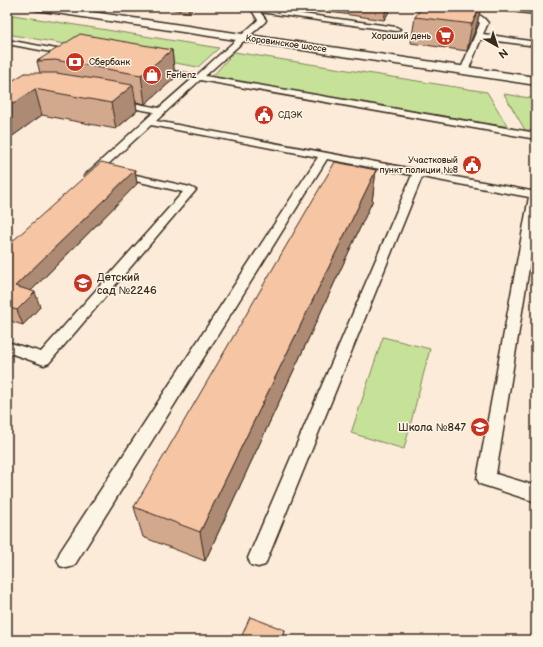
<svg xmlns="http://www.w3.org/2000/svg" width="543" height="647" font-family="'Balsamiq Sans',sans-serif">
	<style>
		.green { fill: #c6e198; stroke: #80865b }
		.lines { fill: none; stroke-linecap: round; stroke-linejoin: round }
		.service-casing { stroke: #3b2a1e; stroke-width: 3 }
		.secondary-casing { stroke: #3b2a1e; stroke-width: 3 }
		.service { fill: #fcf5e5; fill-rule: evenodd }
		.secondary { fill: #fcf5e5; fill-rule: evenodd }
		.wall { fill: #d3a98d; stroke: #3b2a1e }
		.shaded-wall { fill: #ac8a73; stroke: #3b2a1e }
		.building { fill: #f5c5a4; stroke: #3b2a1e }
		.labels { text-anchor: middle; dominant-baseline: central; stroke-width: 3; stroke-linejoin: round; paint-order: stroke }
		.far-poi-label { font-size: 9px; fill: #3b2a1e; stroke: #fcf5e5; text-anchor: start }
		.far-street-label { font-size: 9px; fill: #3b2a1e; stroke: #fcf5e5 }
		.poi-label { font-size: 11px; fill: #3b2a1e; stroke: #fcf5e5; text-anchor: start }
	</style>
	<rect width="100%" height="100%" fill="#fbebd8"/>
	<filter id="ink" filterUnits="userSpaceOnUse"><feTurbulence type="fractalNoise" baseFrequency=".025" numOctaves="2"/><feDisplacementMap in="SourceGraphic" scale="8" xChannelSelector="R" yChannelSelector="G"/><feConvolveMatrix kernelMatrix="1 2 1 2 8 2 1 2 1" color-interpolation-filters="sRGB"/></filter>
	<g filter="url(#ink)">
		<path class="green" d="M7,14L219,48L198,67L7,34Z
			M234,52L487,92L508,127L211,78Z
			M504,94L536,99V131L525,130Z
			M383,337L430,349L404,449L351,433Z"/>
		<g class="lines">
			<defs>
				<path id="service" d="M88,7H95L91,10L89,9Z
					M252,7L396,27L400,29L396,31L260,12L266,20L265,22L205,76L536,133V139L200,80L156,121L536,192V224L496,474L536,486V502L480,484L477,479L529,197L422,177L265,565L258,567L251,565L248,558L412,175L327,159L74,566L67,568L60,566L57,559L60,552L318,157L151,125L93,178H85L84,176L154,112L115,105L113,103L115,101L118,100L159,108L192,79L153,72L152,70L153,68L197,75L258,20L251,9Z
					M412,7H432L442,10L439,12L415,9Z
					M490,7H511L536,10V14L493,9Z
					M461,11C472,12 481,13 488,23L483,34L536,42V46L481,39L468,71L467,73H461L460,71L480,23L475,18L459,14L457,13Z
					M7,40L73,52L77,54L73,56L7,44Z
					M118,171L190,187L196,190L49,363L44,365L7,352V342L41,352L183,192L114,176L113,174Z"/>
				<path id="secondary" d="M31,7H58L536,77V85L36,10Z"/>
			</defs>
			<use href="#service" class="service-casing"/>
			<use href="#secondary" class="secondary-casing"/>
			<use href="#service" class="service"/>
			<use href="#secondary" class="secondary"/>
		</g>
		<path class="wall" d="M156,7H195L189,12Z
			M310,7H392L384,20L310,9Z
			M481,7L476,28L467,51L411,43L415,17Z
			M172,50L175,78L145,104L136,102L137,111L116,129L42,115L7,140L40,73L37,61Z
			M135,170L137,184L31,291L40,307L23,325L7,320V246Z
			M376,170L372,202L205,561L143,537L134,507Z"/>
		<path class="shaded-wall" d="M188,7H195L189,12Z
			M386,7H392L384,20Z
			M480,7H481L476,28L467,51L472,24Z
			M172,50L175,78L145,104L141,75Z
			M133,85L137,111L116,129L111,103Z
			M35,89L42,115L7,140V108Z
			M135,170L137,184L21,301L15,286Z
			M376,170L372,202L205,561L200,532Z
			M35,292L40,307L23,325L17,310Z
			M285,630L284,636L283,640H281Z"/>
		<path class="building" d="M422,7H480L472,24L415,17Z
			M80,34L172,50L141,75L55,60L37,61Z
			M25,73H56L133,85L111,103L35,89L7,108V84Z
			M101,162L135,170L15,286L35,292L17,310L7,307V246Z
			M335,162L376,170L200,532L134,507Z
			M250,617L285,630L281,640H240Z"/>
	</g>
	<defs>
		<symbol id="supermarket-disc" viewBox="-11 -11 22 22"><circle r="9.5" fill="#c8321e" stroke="#fcf5e5"/><path d="M-6-5.5h2.5l.6 2H6L4.5 2H-2.5L-4.4-4H-6ZM-1.5 3.2a1.3 1.3 0 1 0 .1 0ZM3 3.2a1.3 1.3 0 1 0 .1 0Z" fill="#fff"/></symbol>
		<symbol id="bank-disc" viewBox="-11 -11 22 22"><circle r="9.5" fill="#c8321e" stroke="#fcf5e5"/><path d="M-6-4H6V4H-6ZM0-2.3a2.3 2.3 0 1 0 0 4.6a2.3 2.3 0 1 0 0-4.6Z" fill="#fff"/></symbol>
		<symbol id="shop-disc" viewBox="-11 -11 22 22"><circle r="9.5" fill="#c8321e" stroke="#fcf5e5"/><path d="M-5-2.5h2.3a2.7 3.5 0 0 1 5.4 0H5L5.5 6h-11ZM-1.5-2.5h3a1.5 2.3 0 0 0-3 0Z" fill="#fff"/></symbol>
		<symbol id="civic-disc" viewBox="-11 -11 22 22"><circle r="9.5" fill="#c8321e" stroke="#fcf5e5"/><path d="M-.6-6.5H3V-4.5H.6V-3L4-1V1h2V6H-6V1h2V-1L-.6-3ZM-1.2 2.5V6h2.4V2.5Z" fill="#fff"/></symbol>
		<symbol id="school-disc" viewBox="-11 -11 22 22"><circle r="9.5" fill="#c8321e" stroke="#fcf5e5"/><path d="M0-5L7-2L0 1L-7-2ZM-4 1L0 2.5L4 1V4Q0 6-4 4Z" fill="#fff"/></symbol>
	</defs>
	<g fill-rule="evenodd">
		<use href="#supermarket-disc" x="434" y="25" width="22" height="22"/>
		<use href="#bank-disc" x="64" y="51" width="22" height="22"/>
		<use href="#shop-disc" x="141" y="64" width="22" height="22"/>
		<use href="#civic-disc" x="253" y="104" width="22" height="22"/>
		<use href="#civic-disc" x="461" y="154" width="22" height="22"/>
		<use href="#school-disc" x="72" y="272" width="22" height="22"/>
		<use href="#school-disc" x="469" y="416" width="22" height="22"/>
	</g>
	<g class="labels">
		<g class="far-poi-label">
			<text x="431" y="36" text-anchor="end">Хороший день</text>
			<text x="89" y="62">Сбербанк</text>
			<text x="166" y="75">Ferlenz</text>
			<text x="278" y="115">СДЭК</text>
			<text x="458" y="160" text-anchor="end">Участковый<tspan x="458" dy="10">пункт полиции №8</tspan></text>
		</g>
		<g class="far-street-label">
			<text transform="translate(286 44) rotate(8)">Коровинское шоссе</text>
		</g>
		<g class="poi-label">
			<text x="97" y="277">Детский<tspan x="97" dy="13">сад №2246</tspan></text>
			<text x="466" y="427" text-anchor="end">Школа №847</text>
		</g>
	</g>
	<rect width="543" height="647" fill="none" stroke="#fcf5e5" stroke-width="24"/>
	<rect x="12" y="12" width="519" height="623" fill="none" stroke="#3b2a1e" stroke-width="1.5" filter="url(#ink)"/>
	<g transform="translate(497 46) rotate(141)" stroke="#fcf5e5" stroke-width="3" paint-order="stroke">
	<path d="M0-3L7 15L0 10L-7 15Z" fill="#3b2a1e"/>
	<text y="-6" font-size="11" font-weight="bold" text-anchor="middle" fill="#3b2a1e">N</text>
	</g>
</svg>
